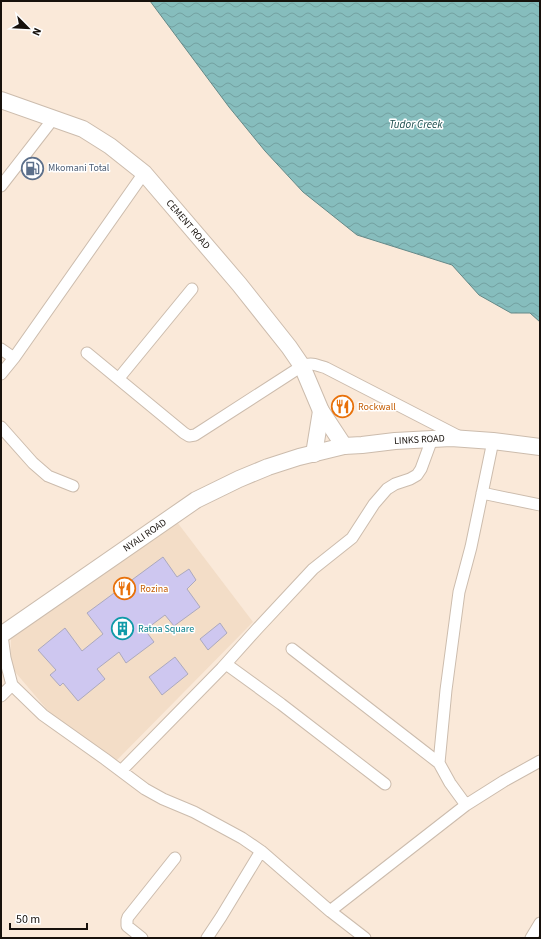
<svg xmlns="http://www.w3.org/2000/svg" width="541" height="939" font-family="'Source Sans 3',sans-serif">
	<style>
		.built { fill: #f3ddc7 }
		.water { fill: url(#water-waves); stroke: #658988 }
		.building { fill: #cec7f0; stroke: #aca9bd }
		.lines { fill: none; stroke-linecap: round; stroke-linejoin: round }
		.minor-casing { stroke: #ccbcad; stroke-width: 13 }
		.secondary-casing { stroke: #ccbcad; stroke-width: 18 }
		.minor { stroke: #fff; stroke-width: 11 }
		.secondary { stroke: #fff; stroke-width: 16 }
		.labels { text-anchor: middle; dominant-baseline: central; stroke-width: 3; stroke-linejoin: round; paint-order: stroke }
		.service-label { font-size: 10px; fill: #4e5e75; stroke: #fff; text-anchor: start }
		.street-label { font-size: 10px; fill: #17110c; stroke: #fff }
		.food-label { font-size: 10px; fill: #c56008; stroke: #fff; text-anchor: start }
		.culture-label { font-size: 10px; fill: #0d838f; stroke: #fff; text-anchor: start }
		.water-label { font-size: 11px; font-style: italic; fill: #194b4b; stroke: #fff }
	</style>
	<defs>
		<pattern id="water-waves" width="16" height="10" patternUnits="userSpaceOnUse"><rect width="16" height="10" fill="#86bdbd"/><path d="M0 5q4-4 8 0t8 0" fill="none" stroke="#73a1a1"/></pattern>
	</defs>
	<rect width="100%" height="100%" fill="#fae9d9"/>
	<path class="built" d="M177,522L253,622L116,761L56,720L10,666L11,639Z"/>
	<path class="water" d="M150,1H540V322L530,313H511L479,295L452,265L357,235L303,192L265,151L229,107Z"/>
	<path class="building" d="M163,557L177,577L189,569L196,580L187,589L200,607L174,626L165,615L145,630L154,642L126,663L119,652L97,669L105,679L78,701L63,683L60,686L50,675L56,670L38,650L65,628L82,651L103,634L87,613Z
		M220,623L227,633L208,650L200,639Z
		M175,657L188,674L162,695L149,677Z"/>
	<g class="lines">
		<defs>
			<path id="minor" d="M1,186L53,119
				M1,349L14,358
				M87,353L184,433L189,436L195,435L302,366C311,362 317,365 326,368L460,437
				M1,374L14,358L144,173
				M119,378L192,289
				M1,427L33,463L48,476L73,486
				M482,493L540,505
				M2,635L5,658L12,685L43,715L105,759L145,789L163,799L194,812L242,838L261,851L330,911L365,938
				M292,649L439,763
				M226,664L281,704L385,784
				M1,696L12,685
				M121,771L222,668L257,629L313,569L352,538L374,504L387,489L395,484L410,479L417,475L421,469L432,439
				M466,805L450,783L439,763L446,690L459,592L471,547L493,441
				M330,911L466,805L504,781L540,761
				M142,938L127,926V920L128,917L175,858
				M207,938L221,917L261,851
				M531,938L540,923"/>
			<g id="secondary">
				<path id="s1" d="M1,100L83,129L110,146L144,173L239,284L289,347L302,366L321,411L344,446"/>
				<path d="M314,454L321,411"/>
				<path id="s2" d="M1,635L196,500L239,479L268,467L299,457L344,446L362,445L395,441L451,438L493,441L540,447"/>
			</g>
		</defs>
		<use href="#minor" class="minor-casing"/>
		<use href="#secondary" class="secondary-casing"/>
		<use href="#minor" class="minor"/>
		<use href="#secondary" class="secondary"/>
	</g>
	<defs>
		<symbol id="fuel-ring" viewBox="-11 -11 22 22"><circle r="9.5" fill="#fff" stroke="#5c6f8a" stroke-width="1.5"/><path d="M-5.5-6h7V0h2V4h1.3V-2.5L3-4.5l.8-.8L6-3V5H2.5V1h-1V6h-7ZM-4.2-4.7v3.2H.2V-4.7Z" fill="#5c6f8a"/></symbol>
		<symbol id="restaurant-ring" viewBox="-11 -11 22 22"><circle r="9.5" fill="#fff" stroke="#e8710a" stroke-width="1.5"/><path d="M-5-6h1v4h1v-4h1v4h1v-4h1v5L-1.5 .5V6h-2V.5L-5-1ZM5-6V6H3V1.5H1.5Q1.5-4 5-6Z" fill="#e8710a"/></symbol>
		<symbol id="building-ring" viewBox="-11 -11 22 22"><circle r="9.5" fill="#fff" stroke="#0f9aa8" stroke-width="1.5"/><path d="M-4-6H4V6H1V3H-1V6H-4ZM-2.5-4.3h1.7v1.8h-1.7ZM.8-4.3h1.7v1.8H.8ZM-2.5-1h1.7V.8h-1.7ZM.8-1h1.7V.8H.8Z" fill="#0f9aa8"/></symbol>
	</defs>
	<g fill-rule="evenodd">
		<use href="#fuel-ring" x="20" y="156" width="25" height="25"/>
		<use href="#restaurant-ring" x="330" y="394" width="25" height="25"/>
		<use href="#restaurant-ring" x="112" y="576" width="25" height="25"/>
		<use href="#building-ring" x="110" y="616" width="25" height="25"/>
	</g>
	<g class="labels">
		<g class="service-label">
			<text x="48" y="168">Mkomani Total</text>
		</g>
		<g class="street-label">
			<text stroke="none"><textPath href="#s1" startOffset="230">CEMENT ROAD</textPath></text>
			<text stroke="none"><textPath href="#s2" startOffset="471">LINKS ROAD</textPath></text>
			<text stroke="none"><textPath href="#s2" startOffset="175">NYALI ROAD</textPath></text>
		</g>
		<g class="food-label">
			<text x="358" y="407">Rockwall</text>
			<text x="140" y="589">Rozina</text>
		</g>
		<g class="culture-label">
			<text x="138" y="629">Ratna Square</text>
		</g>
		<g class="water-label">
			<text x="416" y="124">Tudor Creek</text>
		</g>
	</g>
	<rect width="541" height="939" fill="none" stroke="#17110c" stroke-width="4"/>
	<g transform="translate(28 28) rotate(114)" stroke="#ffffff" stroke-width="3" paint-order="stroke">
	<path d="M0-3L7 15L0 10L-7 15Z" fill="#17110c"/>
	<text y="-6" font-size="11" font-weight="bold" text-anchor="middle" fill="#17110c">N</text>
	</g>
	<path d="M10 923v6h77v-6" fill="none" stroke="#17110c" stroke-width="2"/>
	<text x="16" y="923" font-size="12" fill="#17110c" stroke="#ffffff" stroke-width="3" paint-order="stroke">50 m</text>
</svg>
